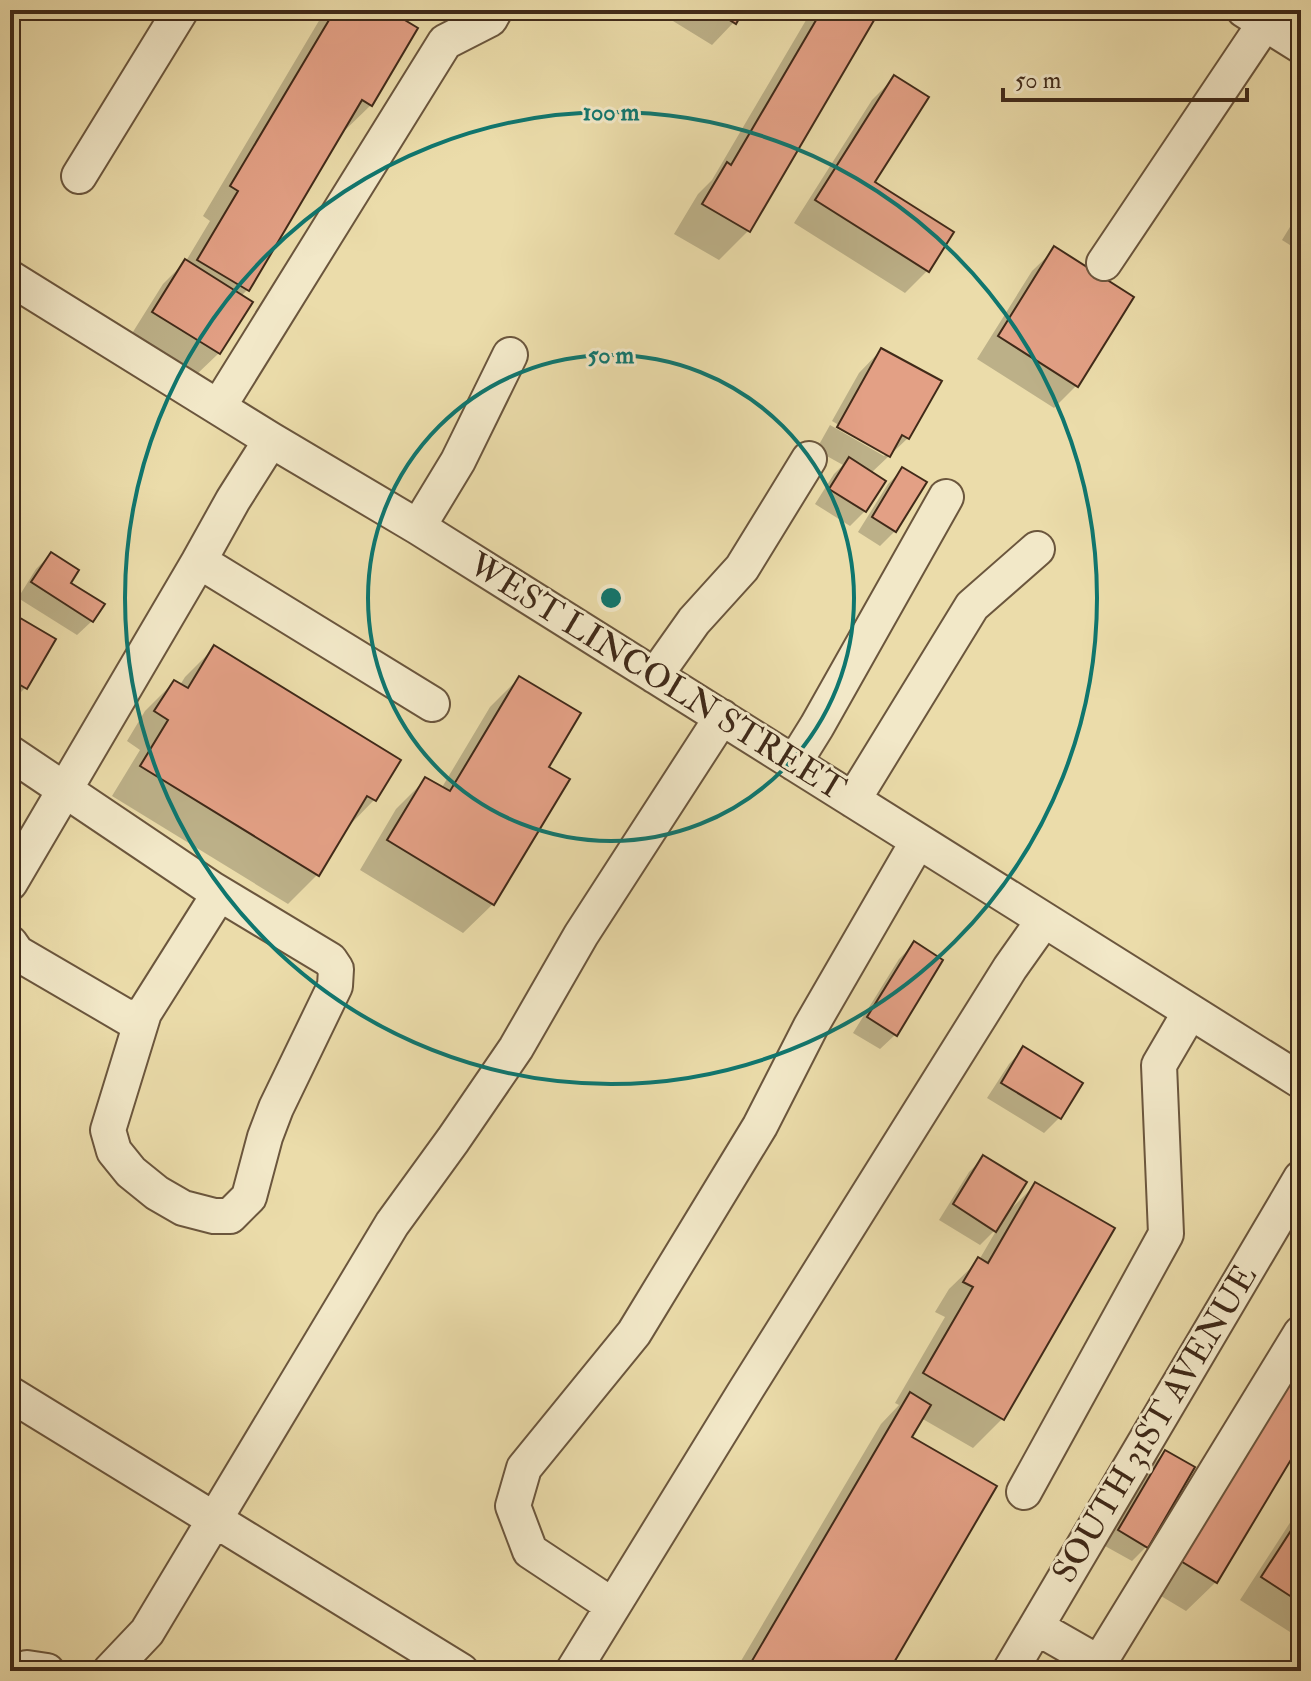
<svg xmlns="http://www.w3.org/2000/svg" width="1311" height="1681" font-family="'IM FELL Double Pica',serif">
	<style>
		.shadow { fill: #0003 }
		.building { fill: #e3a085; stroke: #402a19; stroke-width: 2 }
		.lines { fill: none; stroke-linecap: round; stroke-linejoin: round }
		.minor-casing { stroke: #6b563d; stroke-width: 38 }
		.minor { stroke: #f2e8c8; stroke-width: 34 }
		.ring { fill: none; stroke: #0f766e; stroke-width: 4 }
		.labels { text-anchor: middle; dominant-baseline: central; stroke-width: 6; stroke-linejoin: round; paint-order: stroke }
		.street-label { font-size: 34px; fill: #402a19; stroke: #f2e8c8 }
		.centre { fill: #0f766e; stroke: #f2e8c8; stroke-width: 4 }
		.ring-label { font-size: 24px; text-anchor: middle; font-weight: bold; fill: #0f766e; stroke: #f2e8c8; stroke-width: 6; stroke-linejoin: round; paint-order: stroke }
	</style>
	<rect width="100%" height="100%" fill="#ebdcaa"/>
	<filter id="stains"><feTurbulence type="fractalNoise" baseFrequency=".0025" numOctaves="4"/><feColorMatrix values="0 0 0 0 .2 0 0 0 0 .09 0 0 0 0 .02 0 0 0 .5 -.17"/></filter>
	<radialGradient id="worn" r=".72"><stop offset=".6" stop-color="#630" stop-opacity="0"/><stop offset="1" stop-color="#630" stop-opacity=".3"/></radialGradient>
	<path class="shadow" d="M328,10H384L371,105L341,134L247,290L241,296L219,353L196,375L131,335L163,284L186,261L210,221L203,216L320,19Z
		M679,10H742L734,22L712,45L673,21Z
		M812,10H877L748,231L719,260L674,234L698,194L712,180Z
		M894,78L872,183L927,271L905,293L794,223L872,100Z
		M1301,209V252L1282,240Z
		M1055,249L1077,385L1054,408L977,359L1032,271Z
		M881,350L908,438L871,473L865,511L850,526L815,504L834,474L843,465L816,450L830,425L884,456L887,453L832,421L859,373Z
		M903,469L895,531L880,546L858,532L888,484Z
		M51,554L92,621L77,635L18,598L36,569Z
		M10,615L25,688L10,703Z
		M214,648L374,800L345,830L317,875L288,904L112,796L140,750L127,741L145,711L174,682L180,685L185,677Z
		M519,678L546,767L493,904L463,933L360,870L396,809L426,779L441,789L490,707Z
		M914,944L895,1035L880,1049L853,1033L899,959Z
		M1023,1049L1080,1084L1059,1118L1044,1133L987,1098L1009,1064Z
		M984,1157L1010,1210L1036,1184L1002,1419L973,1448L921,1418L910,1438L887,1671H735L881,1424L899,1405L895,1403L945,1317L935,1312L949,1289L979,1260L996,1231L995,1230L980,1245L939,1220L969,1172Z
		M1301,1439L1216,1582L1186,1611L1151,1590Z
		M1165,1452L1147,1546L1132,1561L1105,1546L1150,1467Z
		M1301,1509V1639L1240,1600L1295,1515Z"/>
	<path class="building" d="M335,10H388L418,28L372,106L362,100L249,291L197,260L238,191L230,186Z
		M714,10H744L736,24Z
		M822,10H880L750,232L702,204L727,162L731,165Z
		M894,75L929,97L875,182L954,232L929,272L815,200Z
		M1054,246L1134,297L1078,387L998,336Z
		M185,259L253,302L220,354L152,312Z
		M881,348L942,381L909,439L902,435L890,457L837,427Z
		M849,457L886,481L866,512L829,489Z
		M902,467L927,482L896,532L872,517Z
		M51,552L79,570L71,583L105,604L93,622L31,582Z
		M10,612L56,639L27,689L10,679Z
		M214,645L401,760L376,801L367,796L319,876L140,766L168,720L154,711L174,680L188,688Z
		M519,676L581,713L549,767L570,779L494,905L387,840L425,777L450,791Z
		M914,941L943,960L897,1036L867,1017Z
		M1023,1046L1083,1083L1061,1119L1001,1083Z
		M983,1155L1027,1182L996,1232L953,1204Z
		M1035,1182L1115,1228L1004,1420L923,1373L973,1287L963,1282L978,1257L988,1263Z
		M1301,1355V1443L1217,1583L1179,1560Z
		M910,1392L931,1405L912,1437L997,1486L889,1671H746Z
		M1165,1450L1195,1467L1148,1548L1118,1530Z
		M1301,1515V1603L1261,1577Z"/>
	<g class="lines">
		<defs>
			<path id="minor" d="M1244,10L1301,46
				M79,176L181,10
				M1104,263L1265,23
				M10,278L271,440L418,527L1301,1081
				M219,406L445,42L490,19L495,10
				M271,440L233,500L199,561L432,704
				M418,527L458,461L510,355
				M655,676L694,621L742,568L809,459
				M10,753L212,889L214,902L144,1013L130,1019L17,953L10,943
				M794,763L817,726L946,497
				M853,800L972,606L1037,549
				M10,883L199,561
				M144,1013L108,1130L114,1151L131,1172L157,1193L183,1208L214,1216H230L249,1197L265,1137L276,1108L335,986L336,969L330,960L212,889
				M10,1394L461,1671
				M1024,1492L1166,1234L1159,1065L1190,1012
				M613,1606L530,1551L513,1506L524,1468L634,1333L760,1126L811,1026L918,841
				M1036,1627L1099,1663L1301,1333
				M27,1668L47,1671
				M110,1671L147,1632L392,1224L453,1140L516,1048L581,935L722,717
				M573,1671L744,1393L1010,968L1044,920
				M1010,1671L1301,1178"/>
		</defs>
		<use href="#minor" class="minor-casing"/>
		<use href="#minor" class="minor"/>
	</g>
	<g class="ring">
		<circle cx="611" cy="598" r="243"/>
		<circle cx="611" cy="598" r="486"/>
	</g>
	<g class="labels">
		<g class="street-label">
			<text transform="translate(657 677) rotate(32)">WEST LINCOLN STREET</text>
			<text transform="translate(1155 1424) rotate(-59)">SOUTH 31ST AVENUE</text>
		</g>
	</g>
	<circle cx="611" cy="598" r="12" class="centre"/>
	<g class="ring-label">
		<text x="611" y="120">100 m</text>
		<text x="611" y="363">50 m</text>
	</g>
	<rect width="1311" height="1681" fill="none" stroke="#ebdcaa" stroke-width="40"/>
	<rect x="12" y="12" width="1287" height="1657" fill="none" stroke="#402a19" stroke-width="4"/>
	<rect x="20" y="20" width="1271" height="1641" fill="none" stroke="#402a19" stroke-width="2"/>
	<path d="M1003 88v12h244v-12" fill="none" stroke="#402a19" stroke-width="4"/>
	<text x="1015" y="88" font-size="24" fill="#402a19" stroke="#f2e8c8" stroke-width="6" paint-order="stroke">50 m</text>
	<rect width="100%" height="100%" filter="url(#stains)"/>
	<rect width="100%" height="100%" fill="url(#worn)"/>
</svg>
